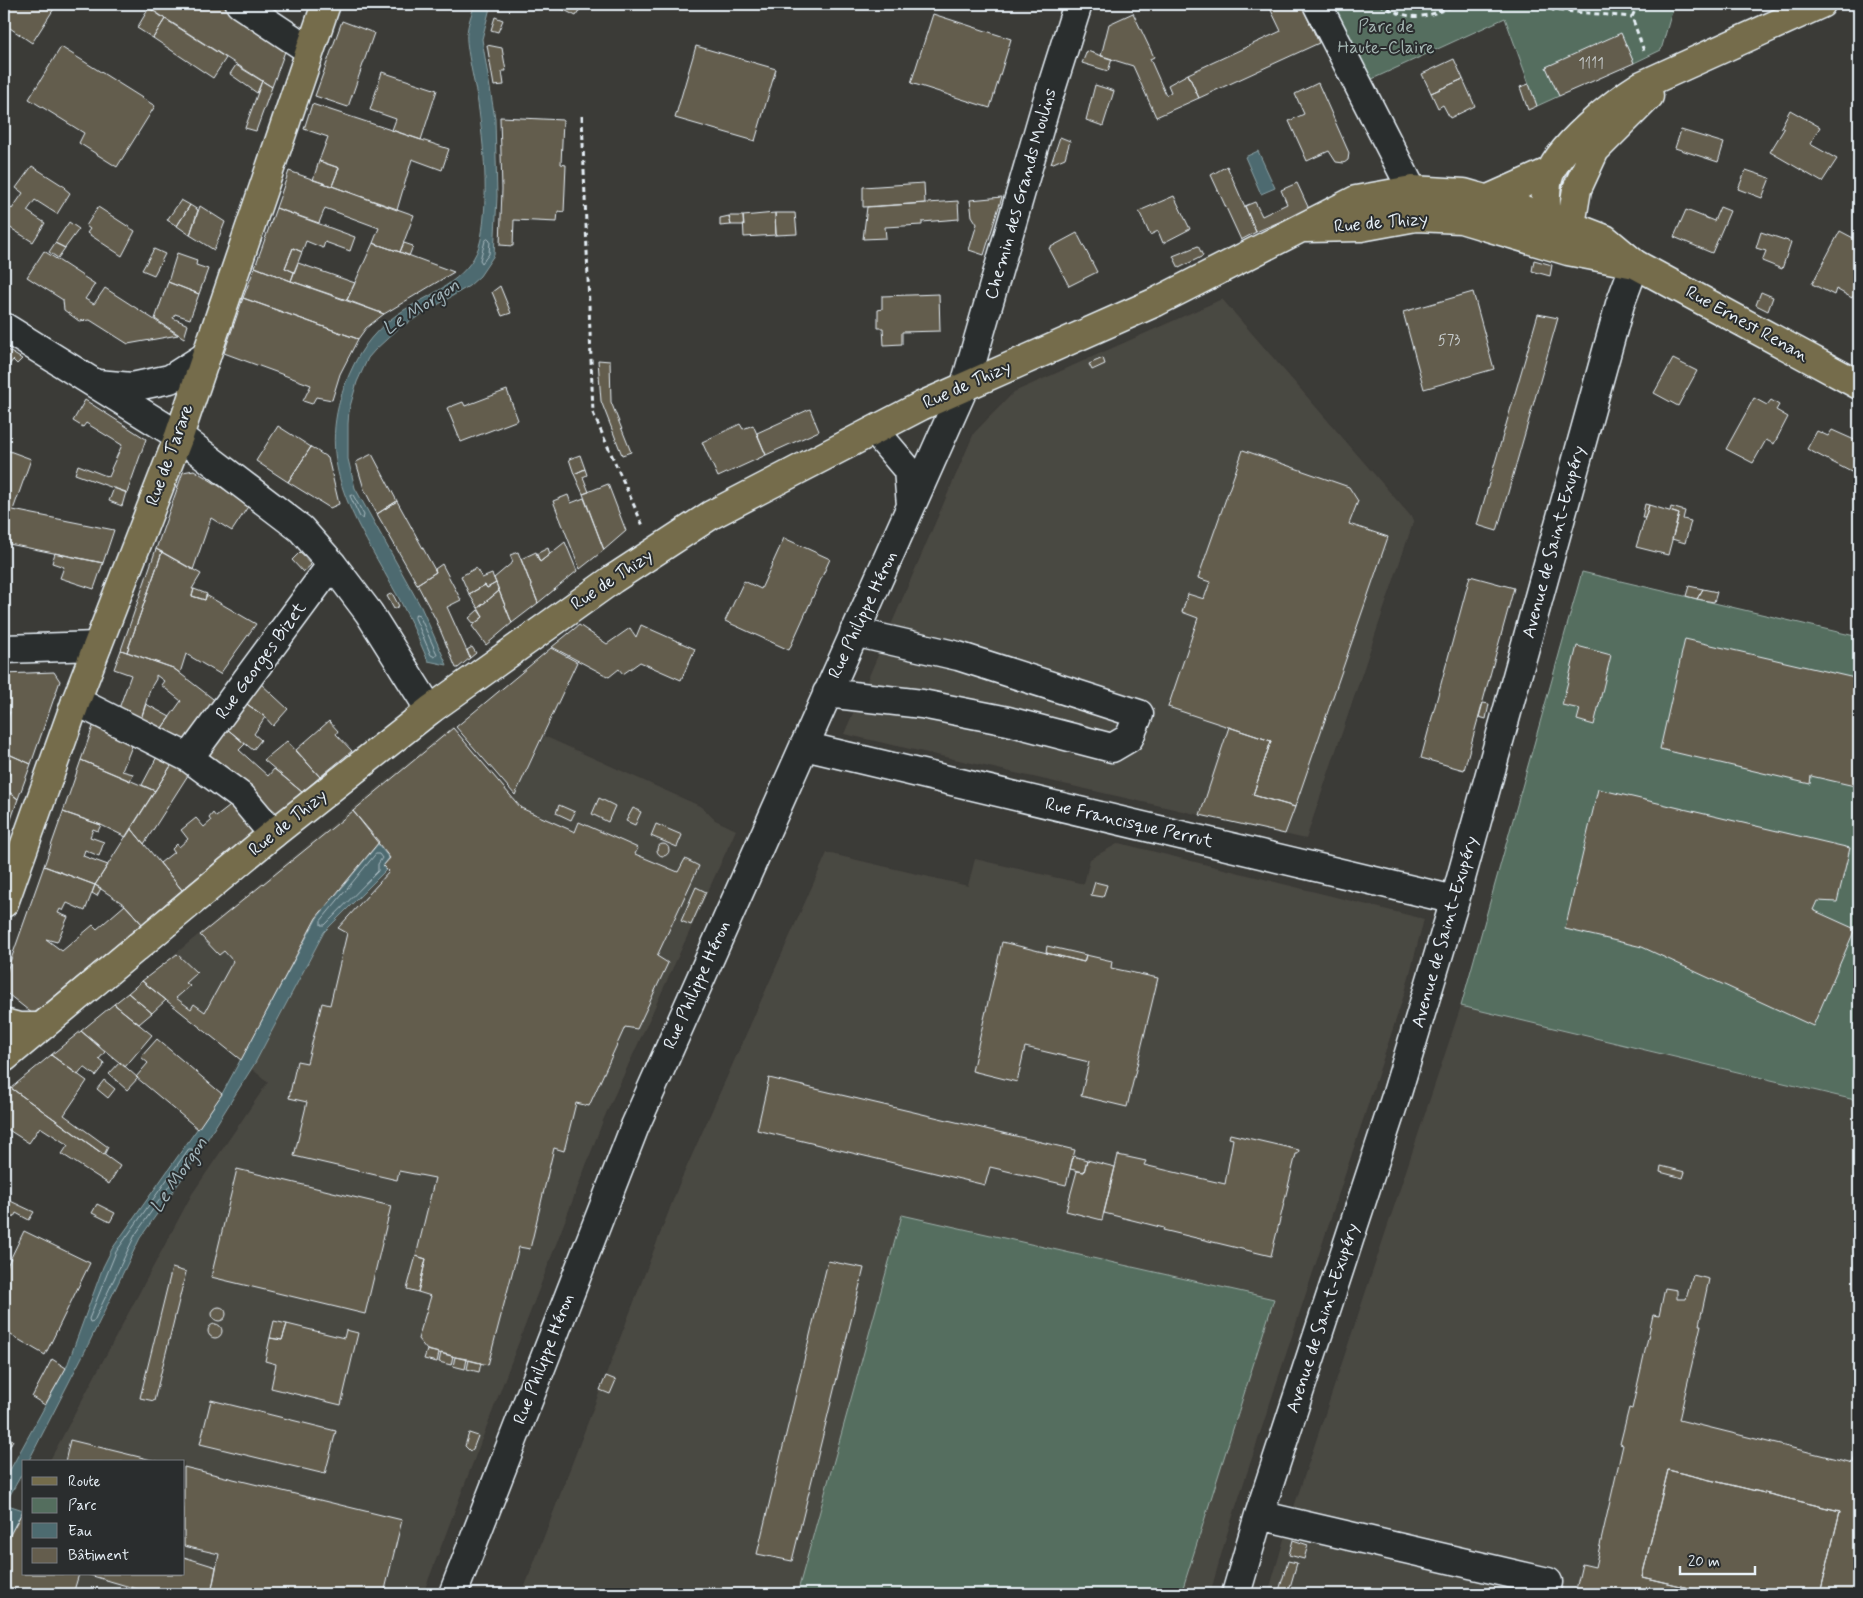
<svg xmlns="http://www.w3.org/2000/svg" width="1863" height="1598" font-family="Mynerve,sans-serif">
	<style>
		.built { fill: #4a4842 }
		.green { fill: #546e5e; stroke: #9eb0ab }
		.water { fill: #4d6b70; stroke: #8ba1a6 }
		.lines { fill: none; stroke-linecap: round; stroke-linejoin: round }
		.shore { stroke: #aabbc2; stroke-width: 1 }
		.building { fill: #645d4d; stroke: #e8f1f8 }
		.minor-casing { stroke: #e8f1f8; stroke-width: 31 }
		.major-casing { stroke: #e8f1f8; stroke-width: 31 }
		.path { stroke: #e8f1f8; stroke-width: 3; stroke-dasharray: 5 4; stroke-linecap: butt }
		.minor { stroke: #2a2d2e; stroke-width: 28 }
		.major { stroke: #746c4b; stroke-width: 28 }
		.labels { text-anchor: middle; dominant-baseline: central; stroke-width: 4; stroke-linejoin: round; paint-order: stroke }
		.number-label { font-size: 15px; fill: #c7cccd }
		.park-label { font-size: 18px; fill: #a5b6b3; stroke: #2a2d2e }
		.street-label { font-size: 18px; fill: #e8f1f8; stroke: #2a2d2e }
		.water-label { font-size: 19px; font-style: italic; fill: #a2b5bb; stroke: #2a2d2e }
	</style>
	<rect width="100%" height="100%" fill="#3b3b37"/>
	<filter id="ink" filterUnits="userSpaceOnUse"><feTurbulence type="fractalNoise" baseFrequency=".02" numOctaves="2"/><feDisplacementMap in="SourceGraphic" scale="10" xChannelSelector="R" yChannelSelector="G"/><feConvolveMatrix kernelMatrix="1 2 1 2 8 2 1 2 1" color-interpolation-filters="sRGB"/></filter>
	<g filter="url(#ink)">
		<path class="built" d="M1222,299L1414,520L1306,839L844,734L974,433L1014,392Z
			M453,726L514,797L544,736L702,807L715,820L736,830L604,1118L423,1594H4V1546L24,1509V1574H184V1462H49L192,1194L268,1082L142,981Z
			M1119,843L1424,919L1405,992L1227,1534L1210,1594H522L680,1182L827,853L968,886L975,859L1084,884L1090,859Z
			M1461,1006L1859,1101V1594H1268L1289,1522Z"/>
		<path class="green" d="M1334,4H1674L1661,50L1634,63L1621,34L1546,67L1559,96L1537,106L1505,18L1370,80Z
			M1582,572L1859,637V1101L1461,1006Z
			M902,1215L1274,1299L1181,1594H797Z"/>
		<path class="water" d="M475,4H491L482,39L495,119L497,196L494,255L480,276L469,286L399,328L375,350L368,358L357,382L349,410L348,424V459L355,488L421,607L447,665L428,661C417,635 406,610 392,586C352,513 312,460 349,375C361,347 378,326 404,310C435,292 473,277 481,239C489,195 484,147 478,103C476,88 465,45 467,33C468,23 472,13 475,4Z
			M1258,151L1275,188L1261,194L1245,157Z
			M378,844L389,858L383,866L386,870L324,932L255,1063L188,1170L140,1238L86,1349L28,1462H24V1470L5,1504L23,1510L4,1546V1481L67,1366L103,1267L112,1249L222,1094L317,918Z"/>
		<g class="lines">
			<path class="shore" d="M488,239L490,241L489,254L482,263L480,260L485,241Z
				M353,495L364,515L363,519L360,517L350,496Z
				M416,614L419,615L437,654L435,657L431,655L415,618Z
				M376,854H379L382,858L378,864V871L325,925H321V921Z
				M189,1149H192L193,1152L135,1235L94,1321L90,1322L89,1319L116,1252Z"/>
		</g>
		<path class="building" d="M4,4H57L32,43L4,24Z
			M152,4H221L287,46L272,87L149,8Z
			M557,4H583L576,16L556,6Z
			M1268,4H1301L1319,43L1199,98L1188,74L1281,31Z
			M149,8L165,19L153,38L137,28Z
			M1133,13L1154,57L1150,59L1166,95L1171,92L1168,85L1188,74L1199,98L1156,117L1133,66L1101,56L1109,24Z
			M933,14L1011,39L990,108L911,83Z
			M495,17L503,20L498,32L491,30Z
			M165,19L226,58L213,78L153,38Z
			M342,21L374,33L348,107L315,96Z
			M1621,33L1634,63L1559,96L1546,67Z
			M487,45L502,48L506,71H502L504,85L494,86Z
			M696,46L776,69L755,141L675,118Z
			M61,47L155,106L117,167L79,143L84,133L29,99Z
			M1087,51L1112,59L1108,71L1082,63Z
			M1454,59L1463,79L1431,93L1422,74Z
			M236,65L262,81L257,93L230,74Z
			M382,72L437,90L421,140L392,130L396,119L370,110Z
			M1463,79L1475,106L1450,118L1443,105L1438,108L1431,93Z
			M262,81L272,87L256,131L245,128Z
			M1318,83L1349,153L1348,160L1344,163L1336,162L1329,151L1307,161L1289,121L1304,114L1295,94Z
			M1529,84L1537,106L1528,110L1520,87Z
			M1095,85L1114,91L1103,126L1086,120Z
			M312,104L449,149L442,170L412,159L397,210L332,186L339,168L319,161L328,137L304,129Z
			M1790,110L1820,127L1810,144L1837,159L1822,182L1770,152L1784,129L1781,127Z
			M500,117L563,120L561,164L566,165L564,212L558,211L557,222L514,220L513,246L500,245L502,189Z
			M1681,130L1724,143L1718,162L1675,148Z
			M1060,137L1070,141L1065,158L1051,164Z
			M319,161L339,168L332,186L313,180Z
			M32,166L65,187L64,188L70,193L57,214L35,200L27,211L45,223L33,242L4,224V213L8,206L12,209L23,193L16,188Z
			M1227,166L1256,232L1241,240L1211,175Z
			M1746,170L1770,178L1762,198L1738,189Z
			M289,171L414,215L400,252L373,243L379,228L325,208L319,223L276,208Z
			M924,183L925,203L863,207V187Z
			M1297,183L1309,209L1256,232L1245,206L1255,202L1262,216L1287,204L1281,190Z
			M1174,196L1190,229L1163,243L1158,231L1150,235L1139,211Z
			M1002,197L984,255L969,250L977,224L972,216L970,200Z
			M181,200L190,205L177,226L167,220Z
			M958,201L959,219L922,222V225L885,227L886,238L863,239L867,207Z
			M190,205L198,210L190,235L177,226Z
			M200,206L225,222L214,250L190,235Z
			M98,207L135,231L122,256L87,233L90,229L86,226Z
			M1720,207L1730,211L1712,253L1674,237L1686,210L1714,221Z
			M276,208L355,237L350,251L325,242L323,248L306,241L302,252L293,248L285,268L294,272L291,281L255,267Z
			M775,213H795L797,234L776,235Z
			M775,213L776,235L744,237L743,216Z
			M729,216H743L744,225H731Z
			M729,216L731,225L720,226V218Z
			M69,222L79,229L65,248L55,243Z
			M1840,231L1859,241V285L1852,298L1836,289L1834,295L1812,284Z
			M1761,232L1791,242L1782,269L1762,261L1766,251L1756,248Z
			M1077,233L1097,272L1069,286L1049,248Z
			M55,243L65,248L58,258L49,252Z
			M373,243L400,252L454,272L384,314L347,300Z
			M404,243L413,246L409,256L400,252Z
			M1198,246L1203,256L1179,268L1173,256Z
			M293,248L302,252L294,272L285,268Z
			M154,249L165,254L154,275L142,270Z
			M44,251L95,284L85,299L94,304L105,288L178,335L128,344L90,320L79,321L64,310L63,300L27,277Z
			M177,253L197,260L196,265L208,269L199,294L168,282Z
			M1534,260L1552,265L1550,276L1532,271Z
			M298,263L355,283L347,300L291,281Z
			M255,267L291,281L384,314L366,328L358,339L243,298Z
			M168,282L199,294L190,319L175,314L173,318L188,325L184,338L155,319Z
			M500,286L511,313L502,316L492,292Z
			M1473,292L1494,369L1424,389L1403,312Z
			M1761,292L1773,297L1768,311L1756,305Z
			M939,294L940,331L902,332V344L884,345L883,328H878V310L882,309V296Z
			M243,298L358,339L340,374L332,400L316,397L312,404L303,401L311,385L224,353Z
			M1538,314L1558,318L1497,531L1477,525Z
			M4,348L22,359L17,364L13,360L4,371Z
			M1103,358L1105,364L1092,370L1089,364Z
			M1673,359L1697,371L1678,406L1654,393Z
			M598,360L610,361L611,402L631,452L622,455L601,401Z
			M507,390L518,420L461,442L447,408L463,402L465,406Z
			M1754,398L1767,405L1771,400L1779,405L1776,410L1788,417L1774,444L1766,440L1753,463L1726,449Z
			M85,400L146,439L127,493L75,474L78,465L109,477L112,470L111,469L122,445L86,423L83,427L73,421Z
			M810,409L819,431L766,455L757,433Z
			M740,424L743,429L753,425L766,455L718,477L702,442Z
			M278,426L311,447L288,482L256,461Z
			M1832,430L1859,442V476L1807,449L1817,431L1828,436Z
			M311,447L328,458L339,504L330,508L288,482Z
			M4,449L31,459L13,510L114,530L103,563L4,543Z
			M1243,450L1349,487L1358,501L1349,524L1388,537L1295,807L1253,795L1271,741L1168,707L1198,618L1182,612L1188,594L1204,599L1210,582L1198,578Z
			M372,454L397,501L377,514L364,489L356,462Z
			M580,455L585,469L574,474L569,459Z
			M585,469L587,475L583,477L589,492L583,494L574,474Z
			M194,470L249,505L232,531L211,518L193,570L156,549L183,472Z
			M608,484L626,531L604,550L583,494Z
			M114,488L126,492L122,506L109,501Z
			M568,495L571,503L584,498L604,550L580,569L553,501Z
			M397,501L436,572L417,584L377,514Z
			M1645,504L1649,505L1645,518H1642Z
			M1649,505L1679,514L1668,555L1636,547Z
			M1671,507L1685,511L1683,519L1691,521L1685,543L1672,539L1679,514L1670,511Z
			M784,538L830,559L789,650L725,621L744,581L761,589Z
			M565,542L577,571L538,603L521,559L536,552L540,562Z
			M548,548L550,554L540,562L536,554Z
			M156,549L162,552L127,652L121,650Z
			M162,552L201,574L192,589H194L192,596L205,600L206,595L256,624L220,674L186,654L180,673L173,668L127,652Z
			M300,552L311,565L303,572L292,560Z
			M518,552L538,603L512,623L494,578L513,562L510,555Z
			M55,553L103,563L94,589L60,578L64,567L52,563Z
			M442,564L461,600L447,607L470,658L458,668H456L436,620L417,584L436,572L435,569Z
			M476,568L482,578L492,574L496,583L487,588L485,585L469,594L461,576Z
			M1470,576L1514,588L1464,770L1421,758Z
			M496,583L499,591L478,608L469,594L485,585L487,588Z
			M1689,586L1703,589L1697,599L1686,596Z
			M194,589L207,594L205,600L192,596Z
			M1703,589L1717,592L1714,602L1697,599Z
			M499,591L512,623L486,645L472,626L483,617L478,608Z
			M392,593L399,606L394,609L387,596Z
			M478,610L483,617L474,624L469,618Z
			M579,625L607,644L630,628L636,637L641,625L695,649L681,680L640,662L623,674L619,669L609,677L552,647Z
			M1685,639L1859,679V716L1854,738L1859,739V787L1811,776L1810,784L1660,749Z
			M1577,646L1611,655L1594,725L1577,720L1580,709L1562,705Z
			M472,647L476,653L470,658L467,650Z
			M551,648L577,662L515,795L456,727Z
			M121,650L173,668L217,702L185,745L159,732L181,701L161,685L164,681L156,675V679L150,689L140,722L118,711L131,675L114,669Z
			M54,672L60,681L31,764L4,752V729L10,712H4V674Z
			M259,682L288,709L273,726L265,717L244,702Z
			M244,702L265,717L254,734L261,740L253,750L226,728Z
			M1483,703L1489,704L1486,719L1479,717Z
			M146,704L170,717L159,732L140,722Z
			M95,721L134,741L122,771L133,774L130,781L81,760Z
			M329,721L338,731L336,734L352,751L320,777L296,750Z
			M1229,727L1271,741L1253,795L1295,807L1285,834L1200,815Z
			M226,728L245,744L239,750L268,776L274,769L302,792L277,813L206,753Z
			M453,728L521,808L575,832L579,822L638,848L635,854L678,872L685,859L699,866L657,956L668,963L637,1029L625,1027L589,1106L576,1103L564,1151L554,1148L530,1249L519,1247L488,1365L427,1350L418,1339L431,1296L418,1292L426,1259L416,1256L435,1178L399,1171L397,1180L294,1156L307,1102L289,1098L297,1061L307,1063L322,1003L330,1005L347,933L338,928L389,872L383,866L390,858L353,811Z
			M287,741L320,777L302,792L264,760Z
			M4,752L31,764L18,799L4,788L10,773L4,770Z
			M159,753L174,761L155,791L142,785Z
			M81,760L155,791L126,837L101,825L63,812Z
			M174,761L190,772L144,844L131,828Z
			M4,788L18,799L4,840Z
			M1598,789L1850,848L1837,902L1817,901L1813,910L1855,929L1813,1026L1642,947L1565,929Z
			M599,798L615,806L608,822L592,814Z
			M234,803L255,830L182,890L160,863L174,852L172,849L177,844L179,847L188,839L181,830L196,818L204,827L211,821L209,818L213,813L216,817Z
			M559,805L575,812L571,820L556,813Z
			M633,808L641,812L635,825L626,821Z
			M353,811L379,842L316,918L241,1060L142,981L177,954L197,973L186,983L190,986L176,998L191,1009L194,1004L205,1012L233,961L224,951L219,955L200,935Z
			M63,812L101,825L98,831L93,829L90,837L104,842L99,856L85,850L83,856L108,865L95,885L44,866Z
			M656,824L682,835L677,847L651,836Z
			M131,828L182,890L142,924L125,905L95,885Z
			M657 850a6 6 0 1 1 12 0a6 6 0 1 1-12 0Z
			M44,866L95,885L85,911L67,903L63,911L60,909L58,913L68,917L57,942L46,939L62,951L93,925L97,929L125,905L142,924L33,1014L4,991V979Z
			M1095,882L1107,885L1103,897L1091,895Z
			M95,885L101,888L97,896L92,893Z
			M696,887L706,892L691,925L681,921Z
			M1002,942L1084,962L1086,955L1112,961L1111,968L1158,978L1127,1107L1081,1096L1089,1062L1025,1047L1017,1082L972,1071Z
			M1047,946L1086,955L1084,962L1046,953Z
			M142,981L166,1000L152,1013L128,993Z
			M128,993L152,1013L139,1024L114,1004Z
			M114,1004L152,1035L125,1067L81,1031Z
			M81,1031L105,1052L99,1059L104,1063L103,1067L96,1076L84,1067L78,1075L51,1055Z
			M157,1039L222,1094L198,1129L136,1077L148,1063L141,1057Z
			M51,1055L87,1081L64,1115L108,1147L104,1155L11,1088Z
			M120,1062L138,1078L127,1090L109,1074Z
			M769,1078L1075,1150L1066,1185L990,1167L985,1185L757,1130Z
			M104,1080L115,1089L108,1098L97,1089Z
			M11,1088L120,1166L109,1184L62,1154L68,1145L40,1127L29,1143L4,1127V1094Z
			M1230,1134L1299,1150L1298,1154H1296L1271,1256L1163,1230L1164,1228L1104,1213L1118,1155L1146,1161L1144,1165L1225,1184L1233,1139L1229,1138Z
			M1073,1156L1087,1160L1084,1172L1070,1169Z
			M1087,1160L1115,1167L1102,1220L1066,1211L1077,1171L1084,1172Z
			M1661,1166L1685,1172L1683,1178L1660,1172Z
			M237,1169L391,1206L365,1314L211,1277Z
			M4,1198L34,1212L29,1220L16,1213L14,1217L10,1215L7,1222L4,1221Z
			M97,1204L115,1213L110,1222L92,1213Z
			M24,1231L90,1263L45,1355L4,1331V1272Z
			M416,1256L426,1259L418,1292L407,1289Z
			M828,1261L864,1268L792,1561L757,1554Z
			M172,1268L186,1272L154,1401L140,1398Z
			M1693,1275L1709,1279L1699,1325H1701L1679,1420L1853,1463L1859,1435V1594H1820L1840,1511L1668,1470L1642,1577L1714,1594H1575L1582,1564L1595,1567L1623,1445L1620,1444L1629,1408L1632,1409L1653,1315L1659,1316L1665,1288L1677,1290V1299H1686Z
			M212 1314a7 7 0 1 1 14 0a7 7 0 1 1-14 0Z
			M274,1321L287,1324L282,1340L270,1338Z
			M208 1331a7 7 0 1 1 14 0a7 7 0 1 1-14 0Z
			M287,1324L344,1338L346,1330L358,1333L341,1405L271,1388L276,1364L265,1361L270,1338L282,1340Z
			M427,1350L439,1353L437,1362L424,1359Z
			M441,1353L453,1356L451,1365L439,1362Z
			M455,1357L467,1359L465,1369L453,1366Z
			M52,1359L66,1368L45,1405L32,1397Z
			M469,1360L481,1363L479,1372L467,1369Z
			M606,1376L616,1380L610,1394L600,1390Z
			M211,1400L336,1431L325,1474L200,1444Z
			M469,1433L478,1436L473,1449L470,1451L465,1446Z
			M4,1436L13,1440L8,1449L4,1447Z
			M70,1440L160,1462H65Z
			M184,1467L402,1520L384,1594H211L219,1554L184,1546Z
			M1668,1470L1840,1511L1820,1594H1714L1642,1577Z
			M24,1509V1574H79L73,1594H4V1546Z
			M1293,1540L1308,1545L1304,1559L1289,1555Z
			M184,1557L216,1567L211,1594H154L86,1574H184Z
			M1288,1561L1297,1563L1288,1594H1278Z"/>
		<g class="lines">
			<defs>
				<path id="minor" d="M240,4L309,50
					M1317,4L1412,190
					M4,327L179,436L301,529L332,564L369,613L430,710
					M97,384L132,387L170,379L206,356
					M875,431L908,470L911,505
					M4,649L97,646
					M827,693L922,704L1008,721L1112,748L1129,738L1139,714L958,656L854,632
					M76,701L189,758L242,797L273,834
					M804,746L1455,900
					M189,758L332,564
					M1259,1515L1548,1582
					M453,1594L635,1126L965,385L1046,105L1078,4
					M1236,1594L1259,1515L1397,1093L1455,900L1620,304L1635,264"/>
				<path id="major" d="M1486,200L1551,171
					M1306,228L1361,227L1416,217L1461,219L1568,251L1635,264
					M1568,243L1577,189L1595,150L1649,96
					M1547,244C1548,224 1543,198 1548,179C1555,149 1616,101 1642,85L1821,4
					M4,903L76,701L179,436L326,4
					M4,1023L19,1027H38
					M4,1058L273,834L430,710L613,579L711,515L921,406L1156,302L1356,200L1412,190L1464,193L1548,217L1605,239L1635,264L1859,385"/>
			</defs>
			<use href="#minor" class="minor-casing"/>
			<use href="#major" class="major-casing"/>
			<path class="path" d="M1379,4C1413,22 1423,19 1457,4
				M1542,4L1553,10L1632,17
				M1638,4L1632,17L1645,54
				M582,116L593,413L644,528"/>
			<use href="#minor" class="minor"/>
			<use href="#major" class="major"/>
		</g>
	</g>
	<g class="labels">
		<g class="number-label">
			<text x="1591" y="64">1111</text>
			<text x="1449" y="341">573</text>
		</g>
		<g class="park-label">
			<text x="1386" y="27">Parc de<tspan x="1386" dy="21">Haute-Claire</tspan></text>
		</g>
		<g class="street-label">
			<text transform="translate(1021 194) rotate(-74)">Chemin des Grands Moulins</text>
			<text transform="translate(1381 223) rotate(-5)">Rue de Thizy</text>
			<text transform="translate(1747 324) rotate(29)">Rue Ernest Renan</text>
			<text transform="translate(967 385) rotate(-24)">Rue de Thizy</text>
			<text transform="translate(170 455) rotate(-70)">Rue de Tarare</text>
			<text transform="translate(1554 542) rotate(-75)">Avenue de Saint-Exupéry</text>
			<text transform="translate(612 580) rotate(-34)">Rue de Thizy</text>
			<text transform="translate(863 615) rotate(-65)">Rue Philippe Héron</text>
			<text transform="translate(261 661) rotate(-54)">Rue Georges Bizet</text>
			<text transform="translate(288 823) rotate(-39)">Rue de Thizy</text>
			<text transform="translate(1129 823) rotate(13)">Rue Francisque Perrut</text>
			<text transform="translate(1445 932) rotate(-74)">Avenue de Saint-Exupéry</text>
			<text transform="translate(697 985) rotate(-66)">Rue Philippe Héron</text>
			<text transform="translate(1323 1318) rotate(-72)">Avenue de Saint-Exupéry</text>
			<text transform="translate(544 1359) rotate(-69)">Rue Philippe Héron</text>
		</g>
		<g class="water-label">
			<text transform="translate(421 307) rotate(-33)">Le Morgon</text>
			<text transform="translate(179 1175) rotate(-56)">Le Morgon</text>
		</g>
	</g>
	<rect width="1863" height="1598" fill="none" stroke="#2a2d2e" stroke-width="20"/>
	<rect x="10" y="10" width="1843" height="1578" fill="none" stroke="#e8f1f8" stroke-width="2" filter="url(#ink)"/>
	<rect x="22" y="1460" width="162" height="115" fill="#2a2d2e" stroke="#767b7f"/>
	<rect x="32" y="1477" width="25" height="8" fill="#746c4b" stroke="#767b7f"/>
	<text x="68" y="1486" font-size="15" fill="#e8f1f8">Route</text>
	<rect x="32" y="1498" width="25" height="15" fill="#546e5e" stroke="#767b7f"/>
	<text x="68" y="1510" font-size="15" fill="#e8f1f8">Parc</text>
	<rect x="32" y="1523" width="25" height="15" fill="#4d6b70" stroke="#767b7f"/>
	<text x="68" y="1536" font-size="15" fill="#e8f1f8">Eau</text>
	<rect x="32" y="1548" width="25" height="15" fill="#645d4d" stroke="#767b7f"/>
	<text x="68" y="1560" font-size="15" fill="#e8f1f8">Bâtiment</text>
	<path d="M1680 1566v8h75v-8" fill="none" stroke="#e8f1f8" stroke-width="2.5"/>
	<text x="1688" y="1566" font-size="15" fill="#e8f1f8" stroke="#2a2d2e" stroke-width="4" paint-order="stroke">20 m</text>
</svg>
